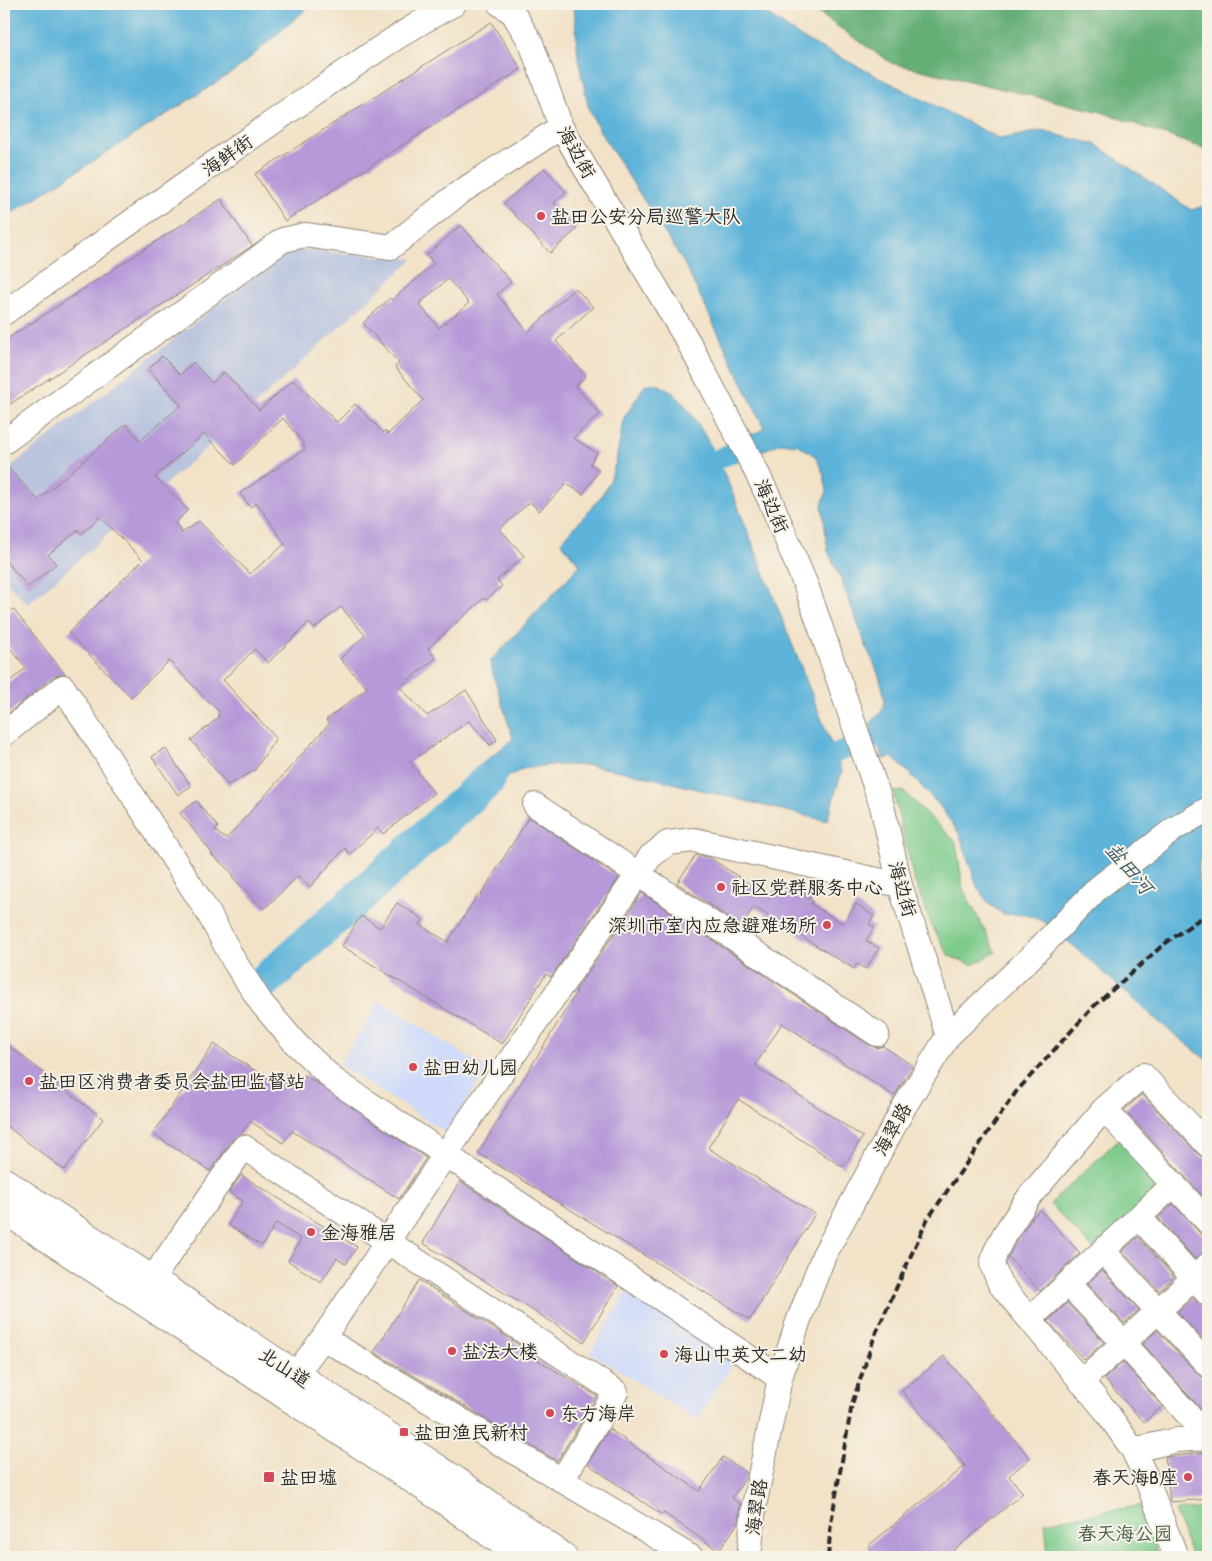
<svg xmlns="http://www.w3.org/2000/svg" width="1212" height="1561" font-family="'Patrick Hand','LXGW WenKai TC',sans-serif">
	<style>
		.built { fill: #cfdafa }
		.industrial { fill: #bac4de }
		.green { fill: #7ccb8b; stroke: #547b5b }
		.forest { fill: #65af77; stroke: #486d51 }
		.water { fill: #5db3d9; stroke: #446f82 }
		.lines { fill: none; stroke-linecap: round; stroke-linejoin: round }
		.canal { stroke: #5db3d9; stroke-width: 20 }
		.river { stroke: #5db3d9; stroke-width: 35 }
		.building { fill: #b699d8; fill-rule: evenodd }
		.minor-casing { stroke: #8e8679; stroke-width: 26 }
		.major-casing { stroke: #8e8679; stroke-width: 30 }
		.minor { stroke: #fff; stroke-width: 24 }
		.major { stroke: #fff; stroke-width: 28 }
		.rail { stroke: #2b2b2b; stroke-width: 4; stroke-dasharray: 8 4; stroke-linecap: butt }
		.poi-dot { fill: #d1495b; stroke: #f7f3e8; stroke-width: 2 }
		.labels { text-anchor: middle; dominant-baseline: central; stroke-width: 4; stroke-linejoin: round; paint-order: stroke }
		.street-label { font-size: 19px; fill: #2b2b2b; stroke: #f7f3e8 }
		.poi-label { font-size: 19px; fill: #2b2b2b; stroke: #f7f3e8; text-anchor: start }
		.park-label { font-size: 19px; fill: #435b48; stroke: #f7f3e8 }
		.water-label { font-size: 20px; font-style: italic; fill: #3c5b68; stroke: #f7f3e8 }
	</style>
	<rect width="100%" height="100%" fill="#f7f3e8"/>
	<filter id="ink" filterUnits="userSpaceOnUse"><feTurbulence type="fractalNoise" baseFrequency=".02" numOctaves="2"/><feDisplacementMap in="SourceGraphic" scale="10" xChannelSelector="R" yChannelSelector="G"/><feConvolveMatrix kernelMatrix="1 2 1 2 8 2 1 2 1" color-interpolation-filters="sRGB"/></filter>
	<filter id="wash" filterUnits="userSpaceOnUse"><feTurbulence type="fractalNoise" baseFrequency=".0096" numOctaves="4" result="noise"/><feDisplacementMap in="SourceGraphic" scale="20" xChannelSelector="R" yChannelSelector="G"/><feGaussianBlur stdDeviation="1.12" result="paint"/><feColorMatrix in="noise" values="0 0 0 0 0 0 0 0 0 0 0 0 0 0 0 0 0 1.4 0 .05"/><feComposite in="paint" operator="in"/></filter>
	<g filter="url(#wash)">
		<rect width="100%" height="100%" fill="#f2e2c7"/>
		<path class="built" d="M380,1001L487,1069L447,1133L339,1065Z
			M630,1288L738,1356L697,1420L590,1352Z"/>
		<path class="industrial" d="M289,249L413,259L242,417L43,591L27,604L4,579V472Z"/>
		<path class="green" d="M903,791L956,842L963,889L996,952L973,965L949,956L932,926L914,880L893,792Z
			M1121,1137L1164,1183L1094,1250L1050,1204Z
			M1143,1505L1158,1557H1048L1045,1522Z
			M1208,1508V1557H1192L1175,1511Z"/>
		<path class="forest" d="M805,4H1208V150L1101,112L891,63Z"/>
		<path class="water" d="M4,4H312L236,70L4,218Z
			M574,4H751L804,39L1000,139L1041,131L1095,144L1191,210L1208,205V841C1201,851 1196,869 1199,882C1201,886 1206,892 1208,896V1061L1158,1021L1076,948L1043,921L1027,915L1003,914L989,904L978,889L960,835L939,805L910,774L892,757L883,759L870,724C874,719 881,714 883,708C889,696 874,662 868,651L842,582L828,551L822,504L827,491L824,475L816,457L799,445L780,443L764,450L758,451L751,437L764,428L685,265L601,133L589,110L578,58Z
			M654,383C658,385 664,387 668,389C694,407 721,465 733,494L842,771L827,821L636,774L587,765H549L522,769L493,786L478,767L513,739L493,674L491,661L580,565L561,542L600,498L610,481L616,461L624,418L645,385Z"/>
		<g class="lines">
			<path class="canal" d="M718,459L754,443
				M835,753L875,739"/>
			<path class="river" d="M266,980L378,880L488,780"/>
		</g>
		<g id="blocks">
			<path class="building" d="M491,22L521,69L285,221L255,174Z
				M544,168L566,192L554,203L577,229L550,253L504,203Z
				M221,199L252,246L4,408V341Z
				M461,225L511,282L497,294L528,332L575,288L593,307L556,341L586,376L575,386L600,414L573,438L597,453L590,464L599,470L583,494L567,484L539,511L530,502L500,529L524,556L497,580L502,586L486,600L484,598L428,648L436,658L400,687L427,716L466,690L497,740L490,745L469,721L410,762L434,793L383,834L378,828L350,854L345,848L310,887L298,876L264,909L232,877L234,875L211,854L212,853L180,813L196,801L218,827L215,831L226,839L329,724L326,720L367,688L340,659L365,635L341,607L314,629L309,622L268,663L255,649L223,680L276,738L255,770L228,785L191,740L219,717L218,715L220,713L169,661L131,697L68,633L143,560L100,517L81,534L78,530L48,555L56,564L28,587L4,559V463L38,500L126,424L140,441L181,405L148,369L162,356L180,375L193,362L212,383L224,372L259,410L293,380L337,422L355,404L383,432L385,431L388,434L423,400L395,367L399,363L363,323L390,298L392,300L434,264L427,255ZM448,279L469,303L439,328L419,304ZM283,418L304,444L303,445L305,449L240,493L250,507L257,503L285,544L250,574L199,521L182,533L175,523L188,510L155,477L204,434L235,465Z
				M13,609L65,674L54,676L4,717V686L26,668L4,640V616Z
				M165,748L191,786L178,795L152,757Z
				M529,817L619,878L551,977L546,974L502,1044L342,946L361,916L380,928L397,903L423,919L420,925L448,942L478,894L480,896Z
				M696,855L709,857L770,898L778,885L790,892L793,887L813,901L811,904L843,924L856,904L874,916L869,924L874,927L866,941L879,948L866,969L857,964L854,969L754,907L741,926L677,883Z
				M642,893L869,1045L877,1048L883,1046L913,1066L894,1096L782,1023L755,1066L863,1137L843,1167L738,1099L708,1148L815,1214L750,1320L478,1153L573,998L577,992L575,991Z
				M4,1042L103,1119L64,1170L4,1124Z
				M214,1044L279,1086L287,1073L301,1081L305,1075L426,1158L399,1199L292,1131L283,1143L250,1121L241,1134L233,1139L210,1171L153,1134Z
				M1142,1094L1198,1154L1204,1158H1208V1202L1124,1110Z
				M241,1175L357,1247L346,1264L337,1258L321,1282L288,1261L301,1239L276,1223L262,1246L228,1225L243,1201L229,1192Z
				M460,1181L618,1286L584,1342L423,1243Z
				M1173,1204L1198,1231L1203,1235H1208V1252H1205L1195,1259L1158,1218Z
				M1040,1210L1080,1253L1040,1291L1008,1257L1016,1242L1032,1218Z
				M1138,1237L1174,1277L1159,1291L1122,1251Z
				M1102,1270L1139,1310L1124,1323L1087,1284Z
				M419,1280L530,1352L528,1354L597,1396L557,1461L374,1352Z
				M1193,1298L1203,1307H1208V1345L1178,1312Z
				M1067,1303L1104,1342L1084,1360L1048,1321Z
				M1157,1330L1198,1374L1203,1378H1208V1417L1143,1344Z
				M944,1356L1030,1458L1009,1476L1023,1493L946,1557H877L868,1546L965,1466L902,1391Z
				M1123,1362L1162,1406L1144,1422L1104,1379Z
				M609,1429L699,1491L723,1457L747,1473L745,1479L732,1498L740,1504L738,1523L719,1551L664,1513L662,1515L588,1464Z
				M1208,1452V1499L1170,1502L1165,1457Z"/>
		</g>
	</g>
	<g filter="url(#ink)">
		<use href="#blocks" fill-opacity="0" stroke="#8e8679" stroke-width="1"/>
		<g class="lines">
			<defs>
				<path id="minor" d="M500,4L513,13L531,43L561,127L689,343L754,467L771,502L807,588L882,806L900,885L948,1036
					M4,313C99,245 193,177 289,111C343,74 396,34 454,4
					M4,442L283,240L305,235L391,247L459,193L561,127
					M4,734L63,687L209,914L234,961L262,1004L296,1044L334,1080L780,1378
					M535,805L877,1034
					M1104,1109L1208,1222
					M1139,1217L1208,1294
					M1103,1251L1208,1365
					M1068,1284L1124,1343L1208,1437
					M141,1295L244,1147L616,1392L562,1480
					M1030,1319L1174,1184
					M323,1338L691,1557
					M296,1374L323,1338L445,1155L650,857L668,843L694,840L900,885
					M1081,1382L1208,1265
					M1133,1450L1177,1440L1208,1438
					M749,1557L754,1506L780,1378L798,1322L824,1255L904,1107L948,1036L1031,957L1098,888L1174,829L1208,809
					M1176,1557L1145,1475L1133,1450L1106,1411L1000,1284L992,1265L995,1253L1004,1235L1029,1197L1104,1109L1143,1075L1208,1145"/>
				<path id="major" d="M4,1182L456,1481L563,1557
					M4,1209L443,1499L523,1557"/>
			</defs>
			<use href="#minor" class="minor-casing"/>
			<use href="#major" class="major-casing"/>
			<use href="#minor" class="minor"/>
			<use href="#major" class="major"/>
			<path class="rail" d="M828,1557L831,1523L852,1404L875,1335L927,1220L1016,1092L1093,1007L1163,945L1208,913"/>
		</g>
	</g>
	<g class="poi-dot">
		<circle cx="541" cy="216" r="5"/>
		<circle cx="721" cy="887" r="5"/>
		<circle cx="827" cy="925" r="5"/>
		<circle cx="413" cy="1067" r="5"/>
		<circle cx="29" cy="1081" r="5"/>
		<circle cx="311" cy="1232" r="5"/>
		<circle cx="452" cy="1351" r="5"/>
		<circle cx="664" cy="1354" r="5"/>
		<circle cx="550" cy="1413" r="5"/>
		<rect x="399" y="1427" width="10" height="10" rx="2.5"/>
		<rect x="263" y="1471" width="12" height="12" rx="2.5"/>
		<circle cx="1188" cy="1477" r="5"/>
	</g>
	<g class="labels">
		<g class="street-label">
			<text transform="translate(577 152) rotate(60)">海边街</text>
			<text transform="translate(227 155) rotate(-35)">海鲜街</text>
			<text transform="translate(772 506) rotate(66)">海边街</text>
			<text transform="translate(903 889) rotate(74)">海边街</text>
			<text transform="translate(892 1129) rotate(-61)">海翠路</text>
			<text transform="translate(285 1367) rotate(33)">北山道</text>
			<text transform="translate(756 1507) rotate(-82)">海翠路</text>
		</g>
		<g class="poi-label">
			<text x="551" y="216">盐田公安分局巡警大队</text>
			<text x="731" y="887">社区党群服务中心</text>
			<text x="817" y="925" text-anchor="end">深圳市室内应急避难场所</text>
			<text x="423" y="1067">盐田幼儿园</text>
			<text x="39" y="1081">盐田区消费者委员会盐田监督站</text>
			<text x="321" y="1232">金海雅居</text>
			<text x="462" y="1351">盐法大楼</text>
			<text x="674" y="1354">海山中英文二幼</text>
			<text x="560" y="1413">东方海岸</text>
			<text x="414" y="1432">盐田渔民新村</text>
			<text x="280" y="1477">盐田墟</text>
			<text x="1178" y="1477" text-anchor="end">春天海B座</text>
		</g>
		<g class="park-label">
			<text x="1125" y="1533">春天海公园</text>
		</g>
		<g class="water-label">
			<text transform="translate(1130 868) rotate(50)">盐田河</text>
		</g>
	</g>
	<rect width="1212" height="1561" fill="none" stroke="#f7f3e8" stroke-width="20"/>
</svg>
